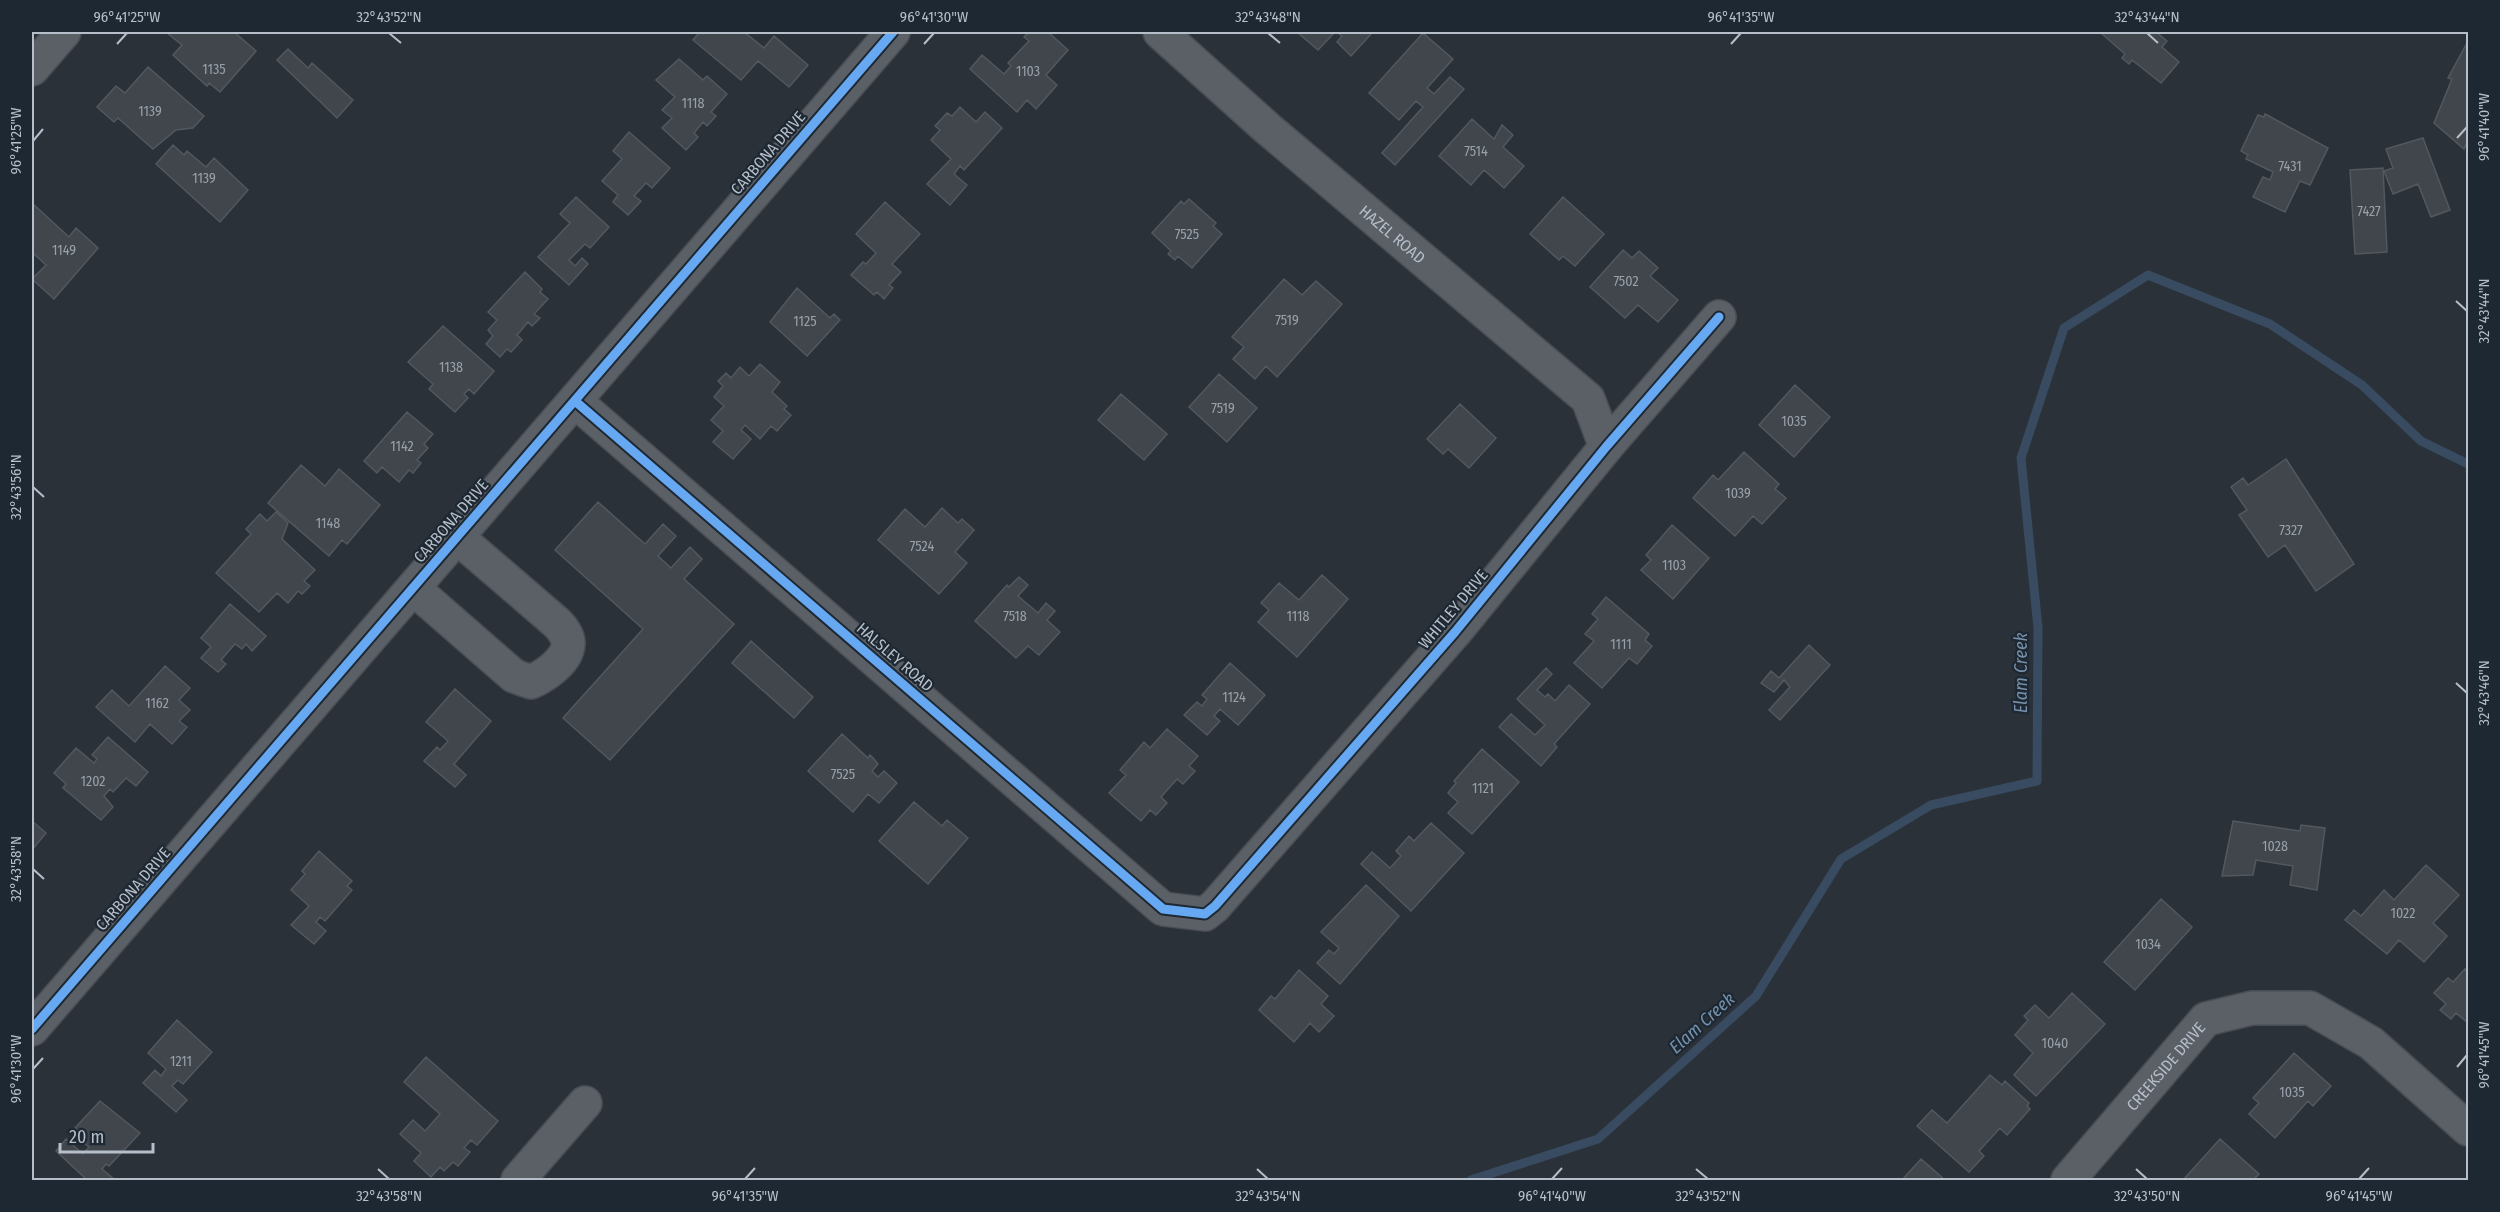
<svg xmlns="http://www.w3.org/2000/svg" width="2500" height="1212" font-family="'Fira Sans Condensed',sans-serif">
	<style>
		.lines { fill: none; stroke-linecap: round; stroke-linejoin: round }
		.stream { stroke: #384b61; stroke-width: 9 }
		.building { fill: #40464b; stroke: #53585f; stroke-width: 1.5 }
		.minor-casing { stroke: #494d53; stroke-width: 36 }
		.minor { stroke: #5b6066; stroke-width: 33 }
		.cycleway-casing { stroke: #1e2833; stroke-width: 13 }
		.cycleway { stroke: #66a8f1; stroke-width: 9 }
		.ticks { fill: none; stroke: #b5bec9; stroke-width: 2 }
		.labels { text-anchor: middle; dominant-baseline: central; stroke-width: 4.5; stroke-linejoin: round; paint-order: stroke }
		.number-label { font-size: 14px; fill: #98a0aa }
		.street-label { font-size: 16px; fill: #b5bec9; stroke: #1e2833 }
		.water-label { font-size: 18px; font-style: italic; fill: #7691ab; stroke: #1e2833 }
		.neatline { fill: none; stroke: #b5bec9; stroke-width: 2 }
		.ticks-label { font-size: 15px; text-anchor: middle; fill: #b5bec9 }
	</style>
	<rect width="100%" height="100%" fill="#2b3138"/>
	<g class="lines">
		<path class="stream" d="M1471,1180L1598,1139L1756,996L1841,859L1931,805L2037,781L2038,628L2021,458L2064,328L2148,275L2270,324L2362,385L2421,441L2468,464"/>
	</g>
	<path class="building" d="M166,32H234L256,51L220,92L209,83L207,86L173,55L182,45Z
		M700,32H744L764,48L774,36L808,65L789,87L758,61L741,80L693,40Z
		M1029,32H1048L1068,50L1046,75L1057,85L1036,109L1027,100L1017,112L970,69L982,55L1004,74L1011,66L1008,63L1029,41L1024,37Z
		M1297,32H1335L1318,50Z
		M1337,32H1371L1372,33L1351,56L1337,42L1342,36Z
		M2100,32H2156L2167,41L2162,47L2179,62L2161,83L2132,60L2129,64L2122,58L2125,54Z
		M1423,33L1453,59L1427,88L1434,94L1450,77L1464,89L1395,165L1382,153L1423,107L1416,101L1399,120L1369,93Z
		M2467,43L2468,140L2464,149L2434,123L2452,79L2448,78Z
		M288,49L308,68L312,63L353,100L337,118L277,60Z
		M679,59L703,80L707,76L727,94L711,112L716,116L707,126L703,122L694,133L698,137L686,150L662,128L672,118L662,110L675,97L656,80Z
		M148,67L204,116L193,128L176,130L153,149L118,118L114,122L97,107L116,86L125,93Z
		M960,107L976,122L985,112L1002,128L964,170L960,166L954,174L967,185L950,205L927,184L951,159L931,140L940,130L935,126L947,113L952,116Z
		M2265,114L2328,148L2310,185L2300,181L2285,212L2253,197L2263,177L2270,180L2273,172L2246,159L2248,155L2241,151L2258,115L2264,117Z
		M1472,119L1494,139L1502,125L1513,135L1503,147L1524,166L1504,188L1484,170L1471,185L1439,156Z
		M629,132L670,168L652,188L646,183L634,196L641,201L628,215L613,202L618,195L602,181L622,159L613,151Z
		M2423,138L2450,210L2431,217L2418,184L2393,194L2384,171L2393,168L2386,149Z
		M173,145L184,155L187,151L206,167L214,158L248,190L220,222L156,164Z
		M2383,168L2387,252L2355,254L2350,170Z
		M576,197L609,227L590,248L585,244L569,260L575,266L582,258L588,264L569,285L538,257L570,223L560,214Z
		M1563,197L1604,234L1575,266L1563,256L1559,260L1530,234Z
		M1189,199L1216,223L1213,226L1222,234L1192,268L1178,256L1175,260L1168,254L1171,251L1152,233L1181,201L1184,204Z
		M885,202L920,234L892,264L901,272L889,285L893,288L884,299L877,292L874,295L851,275L863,262L866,264L876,253L856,234Z
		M32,203L69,237L76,228L98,248L54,299L32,279L46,265L32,252Z
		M1623,250L1632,258L1639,251L1658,268L1650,276L1678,300L1658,322L1638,305L1625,318L1590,287Z
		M525,272L542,289L540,292L548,299L534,314L540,318L532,326L528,322L517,335L522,340L511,352L507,349L500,357L486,344L493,336L488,330L497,320L488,312Z
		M1284,279L1302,295L1316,281L1342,304L1277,377L1266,366L1255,379L1233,359L1244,347L1232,337Z
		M797,288L830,318L834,314L840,320L807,356L770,322Z
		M443,326L494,371L474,394L469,389L464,394L468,398L455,412L429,389L433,384L408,362Z
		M760,364L780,382L772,392L787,406L784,409L791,415L777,431L771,426L760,439L745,425L741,430L751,439L733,459L713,442L723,431L711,420L724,406L714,397L723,386L718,381L726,373L731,378L740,367L749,376Z
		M1219,374L1257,408L1227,442L1189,407Z
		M1795,385L1830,417L1794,457L1759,425Z
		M1121,394L1167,434L1144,460L1098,420Z
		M1460,404L1496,438L1469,468L1448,449L1443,454L1427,439Z
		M407,412L433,434L424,444L428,448L417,460L421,463L413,473L409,470L399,482L382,467L377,473L364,461Z
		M1744,452L1779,484L1775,489L1786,498L1762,524L1753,516L1735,536L1693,498L1713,475L1718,480Z
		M2286,459L2354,564L2316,591L2285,545L2268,557L2239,515L2247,510L2231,487L2243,478L2248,485Z
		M301,465L325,486L339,469L380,505L347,544L342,540L329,556L268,503Z
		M598,502L645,544L663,524L676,536L658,556L671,568L690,547L702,559L684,579L734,624L610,760L563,718L643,629L555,550Z
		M942,508L958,523L962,519L974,530L955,552L967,563L939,594L878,540L905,509L925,527Z
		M276,512L288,523L282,539L315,570L304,581L310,586L302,594L298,591L288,603L277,593L259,612L216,573L251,534L246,529L260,514L267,521Z
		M1672,525L1709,558L1673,599L1641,570L1651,560L1646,555Z
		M1322,575L1348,599L1297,657L1258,622L1269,610L1261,603L1279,583L1299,600Z
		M1019,577L1028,585L1018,596L1038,613L1046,603L1055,611L1047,620L1060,632L1039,655L1028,646L1016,658L975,621L1007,585L1009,587Z
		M1606,597L1649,634L1645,640L1652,646L1637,664L1629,658L1602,688L1574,663L1594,641L1585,634L1598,619L1592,614Z
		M230,604L266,636L252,651L246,644L242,649L235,644L221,660L226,664L218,672L201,658L211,647L201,638Z
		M751,641L813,697L794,718L732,663Z
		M1809,645L1830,665L1780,720L1769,710L1790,687L1784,680L1774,692L1761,683L1771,671L1779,678Z
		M1230,663L1265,695L1238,725L1220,709L1214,716L1220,721L1207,735L1184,715L1197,702L1202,706L1207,699L1202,695Z
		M165,666L190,688L179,700L190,710L179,721L187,727L172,744L150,724L135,742L96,707L112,690L129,706Z
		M1546,668L1552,674L1537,690L1545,697L1548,694L1555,701L1569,685L1590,704L1554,744L1557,747L1541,766L1499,727L1511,714L1535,735L1545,725L1517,699Z
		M455,689L491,721L454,764L466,775L455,787L424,761L437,747L440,750L448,741L426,722Z
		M1167,729L1198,756L1189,766L1195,771L1183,784L1177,779L1161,797L1167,803L1156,815L1150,810L1141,821L1109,793L1126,775L1120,770L1144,742L1150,748Z
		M842,734L868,758L870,755L874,759L878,764L872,771L878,777L884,771L897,783L879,803L868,794L853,812L808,771Z
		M108,737L148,772L136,786L126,778L113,792L110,789L104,796L113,807L101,820L63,788L66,784L54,773L76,748L94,763L97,759L92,755Z
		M1482,749L1519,782L1472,834L1448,813L1458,802L1448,793L1456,783L1454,781Z
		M914,802L942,826L947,820L968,838L928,884L879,841Z
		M32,821L46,833L32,850Z
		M2233,821L2300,831L2301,825L2325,828L2317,890L2290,885L2293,866L2256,860L2253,875L2222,876Z
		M1431,823L1464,853L1411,911L1361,864L1372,852L1390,868L1401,856L1396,851L1409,836L1414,841Z
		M319,851L352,881L347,886L352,890L325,921L320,917L316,922L326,931L314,944L291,925L309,906L291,890L305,874L302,871Z
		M2426,865L2459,895L2433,923L2447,936L2424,962L2399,940L2387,954L2345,920L2354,910L2361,916L2384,890L2394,900Z
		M1366,885L1399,916L1340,984L1317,963L1329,950L1334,954L1339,948L1321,932Z
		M2161,899L2192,927L2135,990L2104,962Z
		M2465,969L2468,973V1023L2456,1013L2451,1019L2440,1010L2446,1004L2434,993L2448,978L2453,982Z
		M1299,970L1328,996L1321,1004L1334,1016L1319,1032L1310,1023L1294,1042L1259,1010L1271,996L1275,999Z
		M2072,993L2105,1024L2036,1096L2014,1075L2033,1053L2015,1035L2028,1020L2024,1016L2035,1005L2049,1018Z
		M177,1020L212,1052L183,1084L178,1080L172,1086L187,1100L176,1112L143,1083L155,1070L161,1076L166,1069L148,1053Z
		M2294,1053L2331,1086L2313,1106L2308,1101L2275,1138L2249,1114L2259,1103L2253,1098Z
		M426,1057L498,1121L477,1145L471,1140L464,1148L470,1152L458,1166L453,1162L444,1171L440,1167L431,1177L414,1161L421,1153L400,1134L413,1120L425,1131L440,1114L404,1082Z
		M1990,1075L2002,1085L2005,1081L2029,1103L2027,1106L2030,1109L2007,1135L2000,1128L1979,1151L1984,1156L1969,1172L1917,1126L1932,1110L1947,1123Z
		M100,1101L140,1133L109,1166L106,1164L102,1169L115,1180H87L56,1151L66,1139L83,1154L89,1147L83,1142L87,1138L75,1128Z
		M2220,1139L2259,1174L2253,1180H2183Z
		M1921,1159L1945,1180H1902Z"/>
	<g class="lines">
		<defs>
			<g id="minor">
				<path id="s1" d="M1160,32L1267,128L1588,399L1606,447"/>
				<path d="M32,69L64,32"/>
				<path d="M575,401L1163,909L1205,914L1215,906L1455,632L1606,447L1719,317"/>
				<path d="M413,588L514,676L531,682C547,675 576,655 566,635C564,631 560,626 557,623L457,537"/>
				<path d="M32,1029L893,32"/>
				<path d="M518,1180L585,1103"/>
				<path id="s2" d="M2068,1180L2206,1019L2252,1008H2310L2371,1043L2468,1129"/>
			</g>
		</defs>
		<use href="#minor" class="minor-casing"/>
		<use href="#minor" class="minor"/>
		<defs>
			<path id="cycleway" d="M575,401L1163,909L1205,914L1215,906L1455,632L1606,447L1719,317
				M32,1029L893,32"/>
		</defs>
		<use href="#cycleway" class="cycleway-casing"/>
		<use href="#cycleway" class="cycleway"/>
	</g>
	<path class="ticks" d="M389,33L401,43M1268,33L1280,43M2147,33L2158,43M117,44L127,33M924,44L934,33M1731,44L1741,33M2457,138L2467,127M33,141L43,129M2456,301L2467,311M33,487L44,497M2456,683L2467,693M33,869L44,879M2457,1067L2467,1055M33,1069L43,1058M378,1169L389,1179M1257,1169L1268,1179M1696,1169L1708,1179M2136,1169L2147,1179M745,1179L755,1168M1552,1179L1562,1168M2359,1179L2369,1168"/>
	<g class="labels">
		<g class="number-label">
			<text x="214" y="69">1135</text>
			<text x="1028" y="71">1103</text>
			<text x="693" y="103">1118</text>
			<text x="150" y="111">1139</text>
			<text x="1476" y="151">7514</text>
			<text x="2290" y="166">7431</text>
			<text x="204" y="178">1139</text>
			<text x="2369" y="211">7427</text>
			<text x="1187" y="234">7525</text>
			<text x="64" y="250">1149</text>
			<text x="1626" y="281">7502</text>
			<text x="1287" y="320">7519</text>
			<text x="805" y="321">1125</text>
			<text x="451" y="367">1138</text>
			<text x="1223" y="408">7519</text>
			<text x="1794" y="421">1035</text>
			<text x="402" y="446">1142</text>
			<text x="1738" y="493">1039</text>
			<text x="328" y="523">1148</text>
			<text x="2291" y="530">7327</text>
			<text x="922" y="546">7524</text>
			<text x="1674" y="565">1103</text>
			<text x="1015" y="616">7518</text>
			<text x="1298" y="616">1118</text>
			<text x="1621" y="644">1111</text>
			<text x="1234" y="697">1124</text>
			<text x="157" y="703">1162</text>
			<text x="843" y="774">7525</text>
			<text x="93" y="781">1202</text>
			<text x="1483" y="788">1121</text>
			<text x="2275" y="846">1028</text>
			<text x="2403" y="913">1022</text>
			<text x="2148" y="944">1034</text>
			<text x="2055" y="1043">1040</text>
			<text x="181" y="1061">1211</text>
			<text x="2292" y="1092">1035</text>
		</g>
		<g class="street-label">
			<text transform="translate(768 153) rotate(-49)">CARBONA DRIVE</text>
			<text stroke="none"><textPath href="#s1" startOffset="308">HAZEL ROAD</textPath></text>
			<text transform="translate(451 521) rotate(-49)">CARBONA DRIVE</text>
			<text transform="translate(1453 609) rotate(-50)">WHITLEY DRIVE</text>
			<text transform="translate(895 657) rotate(41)">HALSLEY ROAD</text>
			<text transform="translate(133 889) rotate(-49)">CARBONA DRIVE</text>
			<text stroke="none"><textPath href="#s2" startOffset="150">CREEKSIDE DRIVE</textPath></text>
		</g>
		<g class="water-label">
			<text transform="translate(2021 673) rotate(-90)">Elam Creek</text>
			<text transform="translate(1702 1023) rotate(-42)">Elam Creek</text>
		</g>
	</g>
	<rect width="2500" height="1212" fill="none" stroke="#1e2833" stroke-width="66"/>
	<path d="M60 1143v9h93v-9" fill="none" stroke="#b5bec9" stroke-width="3"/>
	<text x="69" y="1143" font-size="18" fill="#b5bec9" stroke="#1e2833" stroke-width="4.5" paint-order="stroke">20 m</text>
	<rect x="33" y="33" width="2434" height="1146" class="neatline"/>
	<g class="ticks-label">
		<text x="127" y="22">96°41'25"W</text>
		<text x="389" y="22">32°43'52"N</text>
		<text x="934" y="22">96°41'30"W</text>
		<text x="1268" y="22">32°43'48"N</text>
		<text x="1741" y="22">96°41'35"W</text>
		<text x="2147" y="22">32°43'44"N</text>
		<text transform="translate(2484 127) rotate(-90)" y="5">96°41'40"W</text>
		<text transform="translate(16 141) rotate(-90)" y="5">96°41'25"W</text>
		<text transform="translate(2484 311) rotate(-90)" y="5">32°43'44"N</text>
		<text transform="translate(16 487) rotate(-90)" y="5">32°43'56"N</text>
		<text transform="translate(2484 693) rotate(-90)" y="5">32°43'46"N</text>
		<text transform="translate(16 869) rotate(-90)" y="5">32°43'58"N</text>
		<text transform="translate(2484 1055) rotate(-90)" y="5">96°41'45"W</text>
		<text transform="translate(16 1069) rotate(-90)" y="5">96°41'30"W</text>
		<text x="389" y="1201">32°43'58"N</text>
		<text x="745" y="1201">96°41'35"W</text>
		<text x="1268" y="1201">32°43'54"N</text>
		<text x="1552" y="1201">96°41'40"W</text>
		<text x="1708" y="1201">32°43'52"N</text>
		<text x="2147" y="1201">32°43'50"N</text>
		<text x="2359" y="1201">96°41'45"W</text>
	</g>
</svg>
